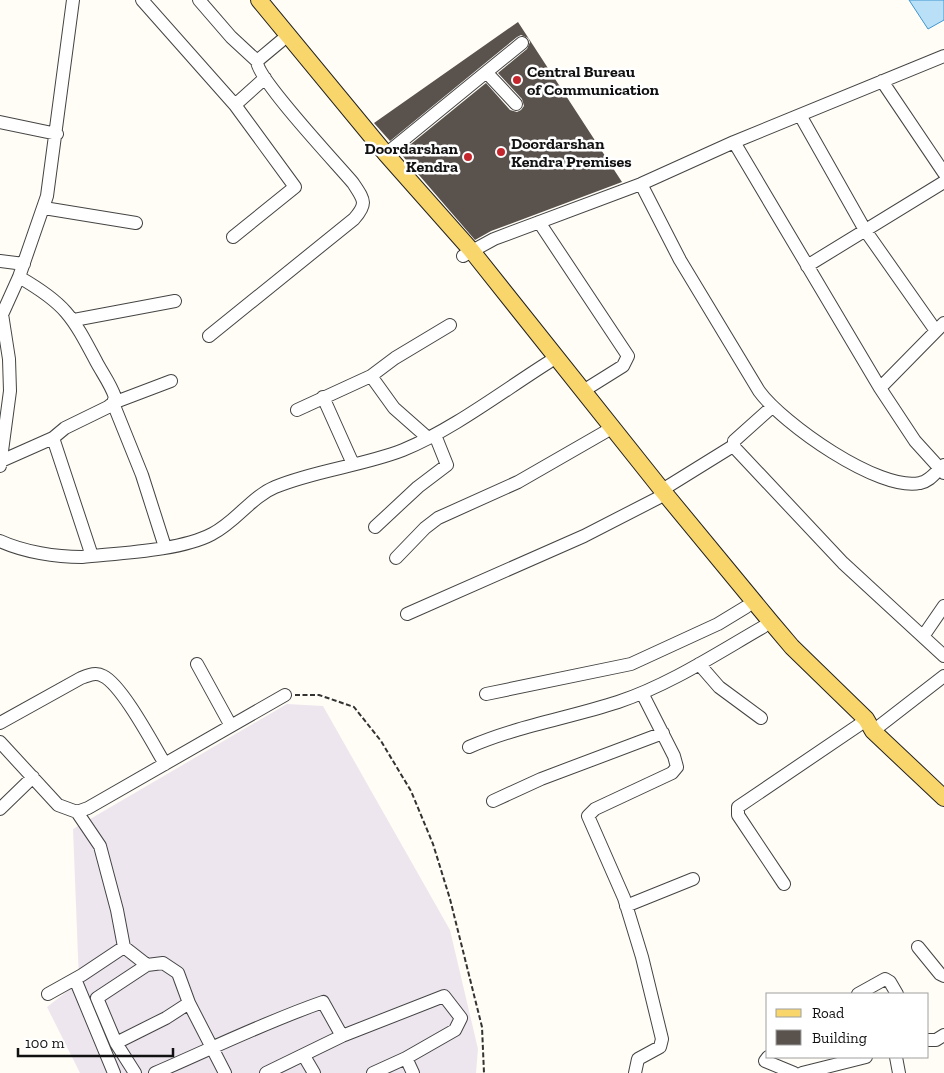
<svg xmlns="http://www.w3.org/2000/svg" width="944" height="1073" font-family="'Zilla Slab',serif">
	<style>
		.industrial { fill: #eee6ef }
		.water { fill: #b9e0f7; stroke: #3f96cf }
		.building { fill: #5a524d }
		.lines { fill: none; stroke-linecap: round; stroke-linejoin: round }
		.minor-casing { stroke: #444; stroke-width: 14 }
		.major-casing { stroke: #222; stroke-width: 18 }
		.path { stroke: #333; stroke-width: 2; stroke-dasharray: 5 2.5; stroke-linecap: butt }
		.minor { stroke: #fff; stroke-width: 12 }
		.major { stroke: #f9d66b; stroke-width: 16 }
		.poi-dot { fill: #c4262e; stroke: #fff; stroke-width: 2 }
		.labels { text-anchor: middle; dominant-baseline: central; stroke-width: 5; stroke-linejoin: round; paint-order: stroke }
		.poi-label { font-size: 16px; font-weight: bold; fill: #111; stroke: #fff; text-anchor: start }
	</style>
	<rect width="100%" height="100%" fill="#fffdf5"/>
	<path class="industrial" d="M287,704L323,706L450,930L478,1049L476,1073H80L47,1007L79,982L73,829Z"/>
	<path class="water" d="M909,0H944V20L928,29Z"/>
	<path class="building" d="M518,22L622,182L491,231L475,240L400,153L486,83L510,110L517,112L521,110L524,106L522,99L498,73L527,49L530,42L528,38L521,35L517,37L390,141L374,123Z"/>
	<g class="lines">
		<defs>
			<path id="minor" d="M142,0L235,105
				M199,0L231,37L257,61
				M487,73L516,104
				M882,81L944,173
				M800,115L865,230L936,331
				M0,122L57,134
				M734,142L880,388L915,441L944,473
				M386,154L522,43
				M641,184L680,260L759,391C782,423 879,492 920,483C931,481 936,471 944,465
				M44,208L136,223
				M539,222L628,356L623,366L583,391
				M233,237L295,187L235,105L265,78
				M463,256L494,239L641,184L734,142L944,56
				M0,261L24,264
				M807,266L944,182
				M19,277C66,304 72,316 97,363C103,374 111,385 115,397L113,403L108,407L65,428L53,438L92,556
				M0,319L19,277L47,196L73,0
				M74,320L175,301
				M209,336L354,219C368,203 364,200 353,183C338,165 256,78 257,61L281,41
				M371,376L395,358L450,325
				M880,388L944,323
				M323,397L353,464
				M772,407L734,441V447L843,563L944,656
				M297,410L371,376L394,408L428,438
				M1,461L53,438
				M0,466L10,391L9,359L2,314
				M662,490L733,446
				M375,527L418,487L447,465L435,435
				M0,541C24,552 56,557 82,557C119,553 180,551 212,534C236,522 251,497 275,487C316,470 362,466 403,450C452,430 503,391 549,362
				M165,547L142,475L113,403L171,381
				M396,558L425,528L438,518L518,482L605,432
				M407,614L584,536L658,498
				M924,635L944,606
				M197,664L231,726
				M699,664L719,687L761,718
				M486,694L631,664L718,624L746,607
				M0,723L81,678C89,675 96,672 103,676C122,685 153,744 165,764
				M873,731L944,676
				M0,742L58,805L77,812L88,808L285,695
				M469,747C517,726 569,718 618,702C669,685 716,654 763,627
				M493,801L541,779L663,733
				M0,809L33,777
				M784,884L738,815V807L859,725
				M626,906L693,879
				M124,947L147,965
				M918,947L940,974L944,976
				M75,979L114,1073
				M48,994L82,975L124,947L117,910L100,846L77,812
				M858,994L885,979L890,982L897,994
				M342,1036L444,996L461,1018L455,1030L406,1058L413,1073
				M928,1040H936L944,1035
				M116,1043L166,1018L189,1003L225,1073
				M304,1056L314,1073
				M768,1057L765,1061L794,1073
				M896,1057L899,1073
				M135,1073L116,1043L97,998L147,965L163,963L178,973L189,1003
				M155,1073C211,1049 265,1022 323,1002L342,1036L266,1073
				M373,1073L406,1058
				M635,1073L638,1059L660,1047L662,1039L642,957L624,898L588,816L595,809L672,773L677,767L674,756L642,693
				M802,1073L866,1057"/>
			<path id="major" d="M259,0L386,154L471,250L662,490L770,621L792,647L866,719L873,731L944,798"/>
		</defs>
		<use href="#minor" class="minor-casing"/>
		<use href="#major" class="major-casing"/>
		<path class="path" d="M295,695H319L354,707L381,741L411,791L433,844L450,899L482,1027L484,1073"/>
		<use href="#minor" class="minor"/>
		<use href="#major" class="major"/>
	</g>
	<g class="poi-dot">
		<circle cx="517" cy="80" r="5"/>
		<circle cx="501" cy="152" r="5"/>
		<circle cx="468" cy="157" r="5"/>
	</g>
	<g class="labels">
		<g class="poi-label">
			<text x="527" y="71">Central Bureau<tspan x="527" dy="18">of Communication</tspan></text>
			<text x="511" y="143">Doordarshan<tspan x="511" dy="18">Kendra Premises</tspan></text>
			<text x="458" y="148" text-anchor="end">Doordarshan<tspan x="458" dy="18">Kendra</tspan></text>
		</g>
	</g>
	<rect x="766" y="993" width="162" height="65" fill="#ffffff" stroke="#a0a0a0"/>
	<rect x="776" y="1009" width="25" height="8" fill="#f9d66b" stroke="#a0a0a0"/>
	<text x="812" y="1018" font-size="15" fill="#111111">Road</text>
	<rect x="776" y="1030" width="25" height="15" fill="#5a524d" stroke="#a0a0a0"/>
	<text x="812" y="1043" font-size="15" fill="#111111">Building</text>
	<path d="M18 1048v8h155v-8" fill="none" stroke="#111111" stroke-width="2.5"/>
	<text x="25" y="1048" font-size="15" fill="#111111" stroke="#ffffff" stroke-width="4" paint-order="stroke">100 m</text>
</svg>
